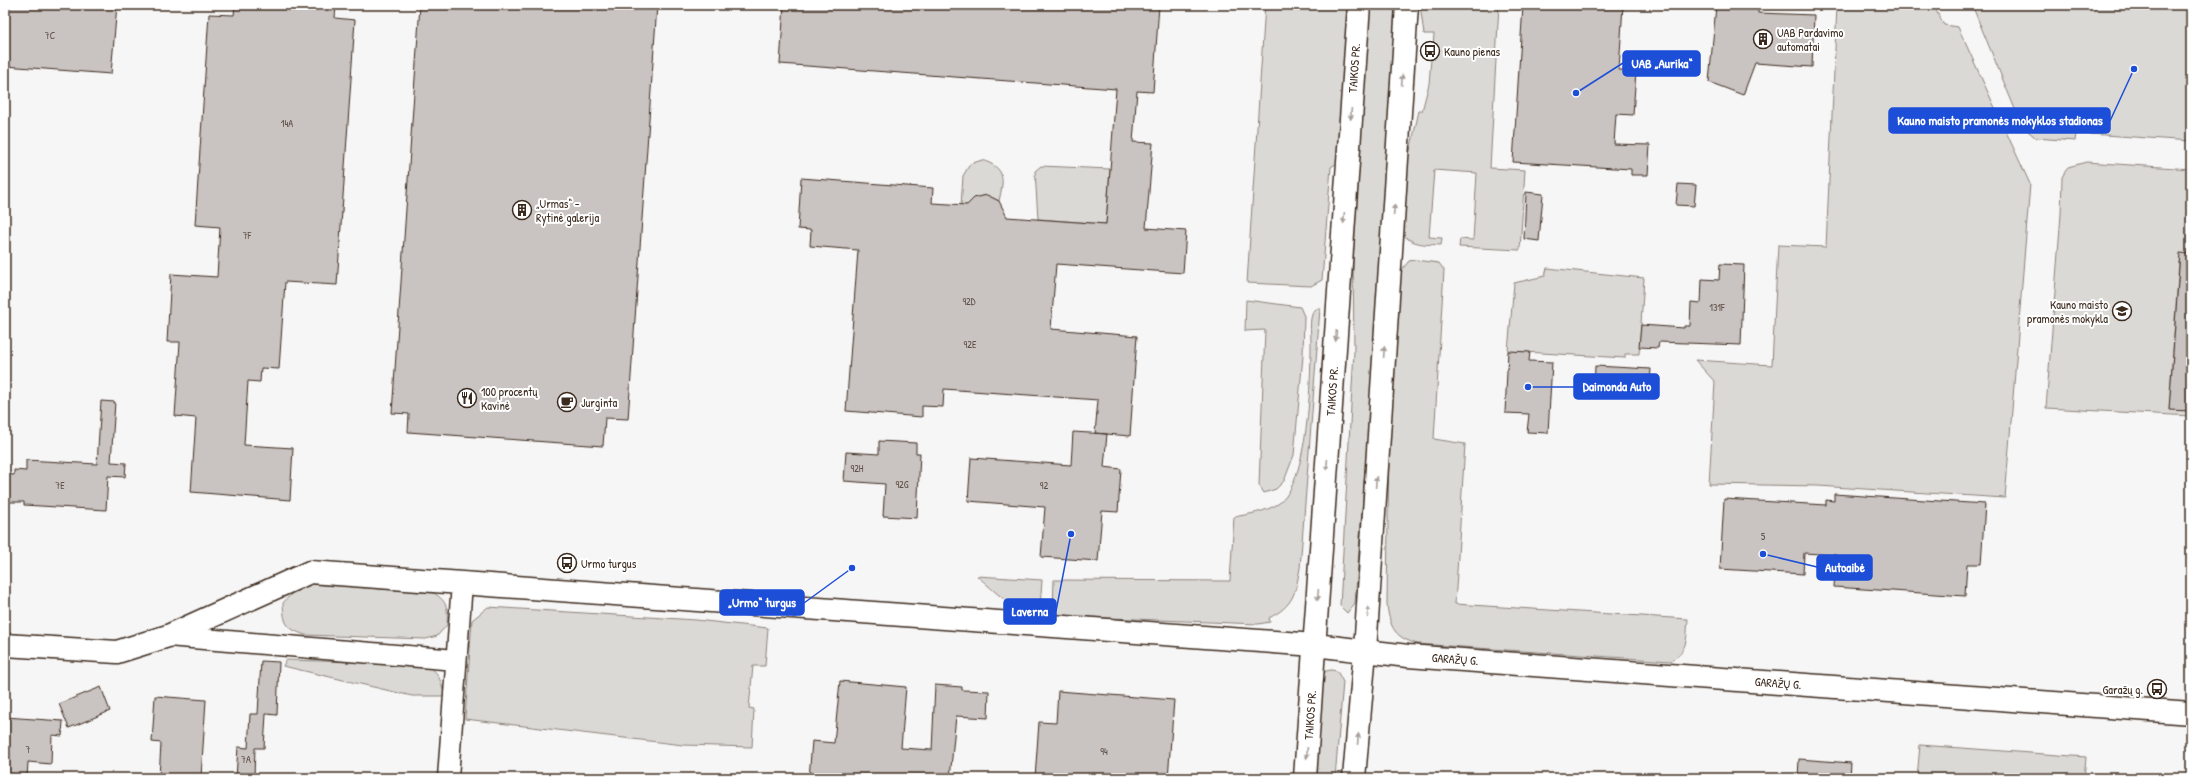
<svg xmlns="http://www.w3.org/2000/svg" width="2196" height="783" font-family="'Patrick Hand',sans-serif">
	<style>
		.green { fill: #dbd9d6; stroke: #8b827a }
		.building { fill: #c9c3c1; stroke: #3b2a1e }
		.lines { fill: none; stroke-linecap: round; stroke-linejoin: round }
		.minor-casing { stroke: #3b2a1e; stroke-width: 23 }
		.tertiary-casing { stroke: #3b2a1e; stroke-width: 25 }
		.primary-casing { stroke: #3b2a1e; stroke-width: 25 }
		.minor { stroke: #fff; stroke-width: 20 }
		.tertiary { stroke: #fff; stroke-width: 22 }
		.primary { stroke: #fff; stroke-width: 22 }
		.oneway { fill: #a79f9a }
		.labels { text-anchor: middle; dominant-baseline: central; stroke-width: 4; stroke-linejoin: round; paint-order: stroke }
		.number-label { font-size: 10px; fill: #5e5047 }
		.poi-label { font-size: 12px; fill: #3b2a1e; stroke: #fff; text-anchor: start }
		.street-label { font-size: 12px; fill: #3b2a1e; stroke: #fff }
		.leader { fill: none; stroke: #1d4ed8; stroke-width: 1.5 }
		.callout-dot { fill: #1d4ed8; stroke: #fff; stroke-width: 1.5 }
		.callout { fill: #1d4ed8; stroke: #1d4ed8; stroke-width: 1.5 }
		.callout-label { font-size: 13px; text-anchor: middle; font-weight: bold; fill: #fff }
	</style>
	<rect width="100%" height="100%" fill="#f7f6f6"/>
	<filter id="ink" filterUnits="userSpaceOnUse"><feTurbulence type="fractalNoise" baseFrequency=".025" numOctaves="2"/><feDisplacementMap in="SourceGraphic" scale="8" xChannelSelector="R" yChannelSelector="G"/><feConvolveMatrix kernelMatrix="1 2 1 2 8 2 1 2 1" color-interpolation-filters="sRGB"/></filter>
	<g filter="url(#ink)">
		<path class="green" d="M1265,5H1348L1337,163L1331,167L1322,280L1311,286L1247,283Z
			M1370,5H1397L1380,272L1355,603L1347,613L1340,606L1354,351L1353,258Z
			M1420,5H1499L1490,168L1525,170L1520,250L1459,247L1460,239L1473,240L1477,173L1434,170L1429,237L1442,238L1441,245C1426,244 1410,246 1401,231L1407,164L1419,111H1422L1429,84L1431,59H1435L1436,46L1433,45L1434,34H1424Z
			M1837,5H1933L1944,25L1958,27L2030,184L2005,498L1818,486L1709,484L1715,382L1695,360L1772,365L1778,245L1826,247Z
			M1972,5H2191V141L2076,133L2075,141L2036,138L2022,126Z
			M982,160C1006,168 1004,179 999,201C985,194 979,193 967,205H961L963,176L970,164Z
			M2086,162L2191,169V261H2179L2169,409L2191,411V416L2046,408L2061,214L2062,177L2068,167Z
			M1041,166L1110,169L1106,224L1038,219L1035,171Z
			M1415,260L1439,263L1444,270L1434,439L1465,444L1455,604L1688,619C1686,639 1689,649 1671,661L1418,644C1395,638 1390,628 1387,605L1389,438L1399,273L1409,261Z
			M1547,268L1644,278L1639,354H1625V358L1508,351L1514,283L1545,276Z
			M1246,300L1300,307L1304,316L1303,356L1294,455L1284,481L1276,489L1264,493L1259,485L1265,330L1245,331Z
			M1316,309H1320L1300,568C1295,594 1294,605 1269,618L1270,622L1258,624L1061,616L1053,613L1054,580L1230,581L1234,517C1249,514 1265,512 1278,504C1309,484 1311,376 1311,341C1311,332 1308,314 1316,309Z
			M977,576L1042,580L1040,608L1038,611C1017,616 993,589 977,576Z
			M316,584L434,593C448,602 448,609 447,625L437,636L426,639L305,635C285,628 284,623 283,603C293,591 300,586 316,584Z
			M488,607L696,620L768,628L765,666H753L749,708L754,709L752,747L683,745L465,719L472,620Z
			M286,660L420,664C440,669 439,678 445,696H412L283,666Z
			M1331,670L1337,671L1343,682L1335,778H1315L1323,675L1326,671Z
			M1920,745L2086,757L2084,778H1917Z"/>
		<path class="building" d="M5,5H117L111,74L5,66Z
			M235,5H336L335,18L355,20L337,285L285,282L279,369L261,368L260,382L248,381L244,445L293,448L290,500L191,492L196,418L175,416L180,342H167L171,274L217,277L220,227L195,225L209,14L234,15Z
			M420,5H657L628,419L605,418L603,446L408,432L409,414L392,413Z
			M784,5H1159L1153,92L1137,91L1133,142L1153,143L1146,228L1186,231L1183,273L1056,264L1051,329L1137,336L1130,436L1095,433L1098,400L944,389L943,407L922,406V417L846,411L858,250L810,246L811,230L798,229L801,178L933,188L932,203L967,205L974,198L987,195L999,201L1007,217L1106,224L1116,89L780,64Z
			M1523,5H1623L1619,70L1636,71L1633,115L1616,114L1614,144L1650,145L1648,175H1631V169L1513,162Z
			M1716,6L1758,8V13L1814,15L1812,67L1755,63L1743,95L1709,82Z
			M1678,184L1696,185L1694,206L1676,205Z
			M1526,192L1543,194L1539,241L1524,239Z
			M2180,253L2191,254V411L2169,410Z
			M1720,264L1744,265L1741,345L1659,342L1658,348L1639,347L1641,325L1684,328V326H1690L1691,302L1701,303L1702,279L1719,280Z
			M1508,351L1530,352L1529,361L1552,362L1548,433L1527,432L1529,414L1505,413Z
			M1595,366L1651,369L1649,394L1594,391Z
			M101,401L115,402L111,462L126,463L125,477L108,476L106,510L24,505V502H5V474L14,475V470L26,471V460L97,464Z
			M1073,432L1107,434L1104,467L1121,469L1118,512L1102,511L1098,561L1041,557L1045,507L968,501L971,458L1071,465Z
			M879,441L916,443V453H920L917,518L883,516L885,484L844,481L846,452L879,454Z
			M1834,494L1985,504L1981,564H1967L1965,596L1834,587L1836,555L1804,553L1803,574L1720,569L1724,499L1826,505V500L1834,501Z
			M261,661L279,662L277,715L266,714L264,748H255L254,778H236L238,747L248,748L250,714H258Z
			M840,681L906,687L901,748L932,750L935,685L962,687V690L989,691L988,718L956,716L950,778H809L812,741L834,743Z
			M101,687L110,711L69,728L59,704Z
			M1058,691L1174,700L1168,778H1035L1039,722L1056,723Z
			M155,696L206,700L201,778H159L161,743L152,742Z
			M5,717L63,721L62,736L52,735L51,764L28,762L27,778H5Z
			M1799,759L1851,763L1850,778H1798Z"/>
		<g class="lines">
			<defs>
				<path id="minor" d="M168,636L456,660
					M448,778L462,583"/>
				<path id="tertiary" d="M5,645L117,652L168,636L310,572L1315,645
					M1365,651L1408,656L2191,713"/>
				<path id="primary" d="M1315,645L1365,651
					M1305,778L1359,5
					M1354,778L1365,651L1407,5"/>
			</defs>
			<use href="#minor" class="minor-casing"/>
			<use href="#tertiary" class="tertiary-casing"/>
			<use href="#primary" class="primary-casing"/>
			<use href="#minor" class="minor"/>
			<use href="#tertiary" class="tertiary"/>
			<use href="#primary" class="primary"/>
		</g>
		<defs><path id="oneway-solid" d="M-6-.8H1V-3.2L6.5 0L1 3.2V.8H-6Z"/></defs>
		<g class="oneway">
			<use href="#oneway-solid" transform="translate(1402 80) rotate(-86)"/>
			<use href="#oneway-solid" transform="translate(1351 114) rotate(94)"/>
			<use href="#oneway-solid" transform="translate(1394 210) rotate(-86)"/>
			<use href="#oneway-solid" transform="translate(1344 218) rotate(94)"/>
			<use href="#oneway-solid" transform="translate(1336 336) rotate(94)"/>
			<use href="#oneway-solid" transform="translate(1384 352) rotate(-86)"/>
			<use href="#oneway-solid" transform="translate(1327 465) rotate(94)"/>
			<use href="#oneway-solid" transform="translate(1376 482) rotate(-86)"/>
			<use href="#oneway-solid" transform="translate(1318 595) rotate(94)"/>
			<use href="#oneway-solid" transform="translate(1368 612) rotate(-86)"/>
			<use href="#oneway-solid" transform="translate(1358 739) rotate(-85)"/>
			<use href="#oneway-solid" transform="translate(1307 753) rotate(94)"/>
		</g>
	</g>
	<defs>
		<symbol id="building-ring" viewBox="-11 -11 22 22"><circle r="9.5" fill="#fff" stroke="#3b2a1e" stroke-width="1.5"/><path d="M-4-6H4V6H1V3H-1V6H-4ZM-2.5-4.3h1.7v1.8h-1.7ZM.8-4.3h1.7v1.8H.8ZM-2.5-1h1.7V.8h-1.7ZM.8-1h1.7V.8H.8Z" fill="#3b2a1e"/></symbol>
		<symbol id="bus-ring" viewBox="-11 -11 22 22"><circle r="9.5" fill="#fff" stroke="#3b2a1e" stroke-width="1.5"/><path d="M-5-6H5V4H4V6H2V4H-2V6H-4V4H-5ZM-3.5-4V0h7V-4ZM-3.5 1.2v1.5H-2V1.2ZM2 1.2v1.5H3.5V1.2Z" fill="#3b2a1e"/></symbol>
		<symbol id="university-ring" viewBox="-11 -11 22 22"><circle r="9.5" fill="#fff" stroke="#3b2a1e" stroke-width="1.5"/><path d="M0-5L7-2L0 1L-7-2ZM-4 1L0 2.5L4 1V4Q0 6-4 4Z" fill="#3b2a1e"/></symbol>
		<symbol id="restaurant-ring" viewBox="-11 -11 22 22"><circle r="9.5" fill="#fff" stroke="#3b2a1e" stroke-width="1.5"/><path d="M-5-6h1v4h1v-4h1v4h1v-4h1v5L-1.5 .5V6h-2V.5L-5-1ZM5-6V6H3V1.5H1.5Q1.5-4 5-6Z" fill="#3b2a1e"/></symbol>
		<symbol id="cafe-ring" viewBox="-11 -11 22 22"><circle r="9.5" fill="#fff" stroke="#3b2a1e" stroke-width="1.5"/><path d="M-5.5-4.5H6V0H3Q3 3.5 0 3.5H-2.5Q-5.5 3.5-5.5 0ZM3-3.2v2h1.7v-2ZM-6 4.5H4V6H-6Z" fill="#3b2a1e"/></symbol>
	</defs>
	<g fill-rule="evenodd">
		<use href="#building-ring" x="1752" y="28" width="22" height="22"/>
		<use href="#bus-ring" x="1419" y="40" width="22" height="22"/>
		<use href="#building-ring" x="511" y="199" width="22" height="22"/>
		<use href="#university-ring" x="2111" y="300" width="22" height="22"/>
		<use href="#restaurant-ring" x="456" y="387" width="22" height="22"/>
		<use href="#cafe-ring" x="556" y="391" width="22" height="22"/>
		<use href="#bus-ring" x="556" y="552" width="22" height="22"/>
		<use href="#bus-ring" x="2146" y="678" width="22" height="22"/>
	</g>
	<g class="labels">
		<g class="number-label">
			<text x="50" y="35">7C</text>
			<text x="287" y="123">14A</text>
			<text x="247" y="235">7F</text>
			<text x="969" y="301">92D</text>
			<text x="1717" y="307">131F</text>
			<text x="970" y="344">92E</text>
			<text x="857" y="468">92H</text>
			<text x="902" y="484">92G</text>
			<text x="60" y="485">7E</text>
			<text x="1044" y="485">92</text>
			<text x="1763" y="536">5</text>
			<text x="28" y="749">7</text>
			<text x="1104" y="751">94</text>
			<text x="246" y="759">7A</text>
		</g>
		<g class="poi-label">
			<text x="1777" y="32">UAB Pardavimo<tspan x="1777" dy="14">automatai</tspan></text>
			<text x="1444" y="51">Kauno pienas</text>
			<text x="536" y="203">„Urmas“ -<tspan x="536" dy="14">Rytinė galerija</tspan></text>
			<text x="2108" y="304" text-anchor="end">Kauno maisto<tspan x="2108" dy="14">pramonės mokykla</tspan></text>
			<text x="481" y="391">100 procentų<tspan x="481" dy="14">Kavinė</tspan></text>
			<text x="581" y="402">Jurginta</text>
			<text x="581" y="563">Urmo turgus</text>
			<text x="2143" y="689" text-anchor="end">Garažų g.</text>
		</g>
		<g class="street-label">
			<text transform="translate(1354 68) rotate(-86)">TAIKOS PR.</text>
			<text transform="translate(1332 391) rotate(-86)">TAIKOS PR.</text>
			<text transform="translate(1455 659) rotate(4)">GARAŽŲ G.</text>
			<text transform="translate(1778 683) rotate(4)">GARAŽŲ G.</text>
			<text transform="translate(1310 715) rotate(-86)">TAIKOS PR.</text>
		</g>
	</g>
	<path class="leader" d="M1576 93L1623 63M2134 69L2110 121M1528 387L1574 387M1763 554L1817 567M852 568L804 603M1071 534L1056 611"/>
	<g class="callout-dot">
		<circle cx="1576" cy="93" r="4"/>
		<circle cx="2134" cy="69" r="4"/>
		<circle cx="1528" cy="387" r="4"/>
		<circle cx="1763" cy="554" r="4"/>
		<circle cx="852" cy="568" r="4"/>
		<circle cx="1071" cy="534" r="4"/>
	</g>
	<g class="callout">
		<rect x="1623" y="51" width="77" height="25" rx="4"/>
		<rect x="1889" y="108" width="221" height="25" rx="4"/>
		<rect x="1574" y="374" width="85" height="25" rx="4"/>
		<rect x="1817" y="555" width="55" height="25" rx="4"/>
		<rect x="720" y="590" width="84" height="25" rx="4"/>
		<rect x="1004" y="599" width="52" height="25" rx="4"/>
	</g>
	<g class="callout-label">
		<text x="1662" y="68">UAB „Aurika“</text>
		<text x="2000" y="125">Kauno maisto pramonės mokyklos stadionas</text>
		<text x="1617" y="391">Daimonda Auto</text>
		<text x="1845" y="572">Autoaibė</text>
		<text x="762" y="607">„Urmo“ turgus</text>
		<text x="1030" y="616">Laverna</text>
	</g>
	<rect width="2196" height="783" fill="none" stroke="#fff" stroke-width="20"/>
	<rect x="10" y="10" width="2176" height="763" fill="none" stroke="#3b2a1e" stroke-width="1.5" filter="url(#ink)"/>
</svg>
